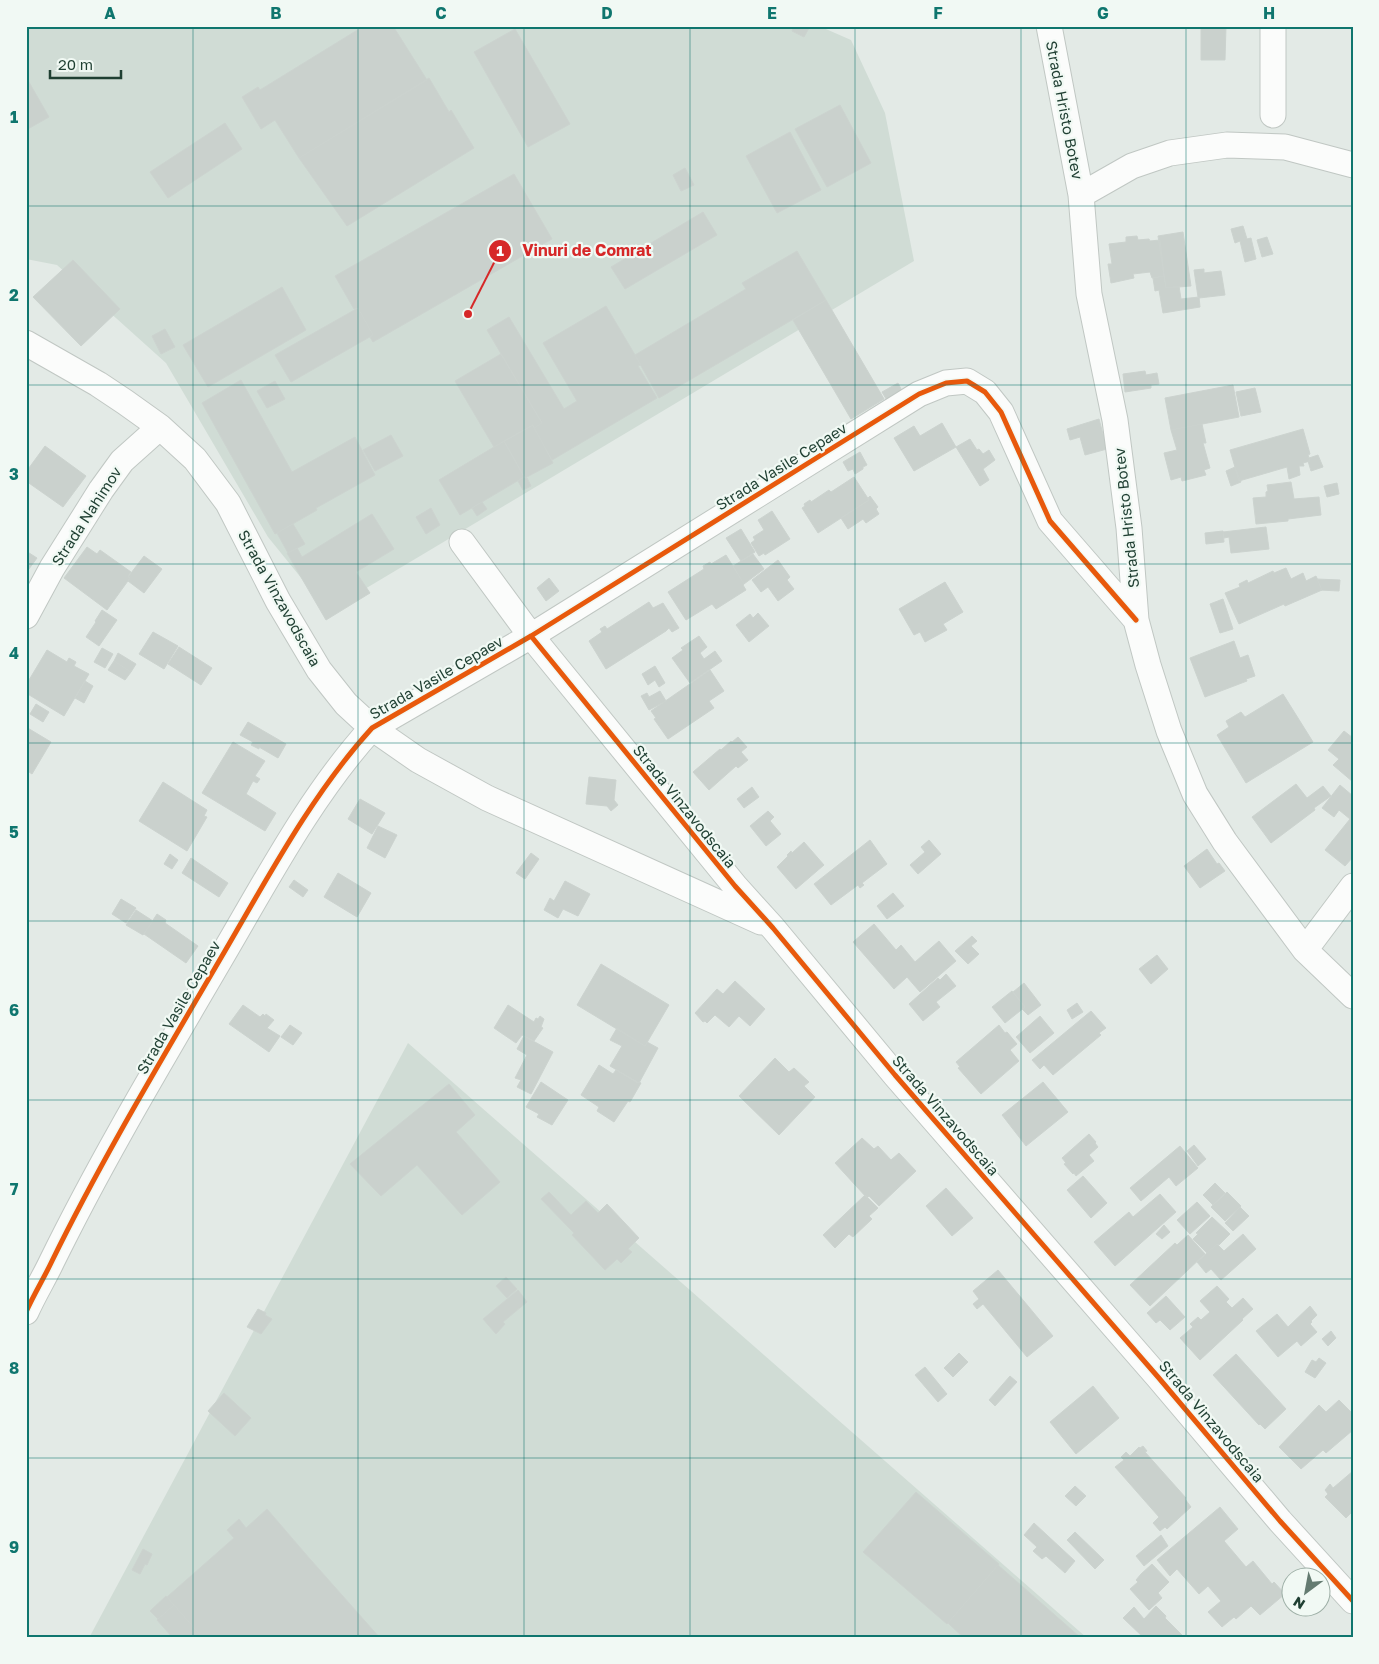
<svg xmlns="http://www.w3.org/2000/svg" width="1379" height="1664" font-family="'Golos Text',sans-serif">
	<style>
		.built { fill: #d0dcd5 }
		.building { fill: #cad1cd; stroke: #ccd3cf }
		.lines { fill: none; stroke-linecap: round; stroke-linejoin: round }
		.minor-casing { stroke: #c0c7c3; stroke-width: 27 }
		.minor { stroke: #fbfcfb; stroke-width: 25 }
		.cycleway-casing { stroke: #f1f9f4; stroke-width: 8 }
		.cycleway { stroke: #e8590c; stroke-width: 5 }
		.grid { fill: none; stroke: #0f766e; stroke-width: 1; stroke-opacity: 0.55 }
		.labels { text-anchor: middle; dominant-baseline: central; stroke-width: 4.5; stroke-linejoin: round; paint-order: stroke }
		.street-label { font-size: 15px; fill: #1f3f32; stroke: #f1f9f4 }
		.leader { fill: none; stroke: #d62828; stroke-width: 2 }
		.callout-dot { fill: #d62828; stroke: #f1f9f4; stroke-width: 2 }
		.mark-label { font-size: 15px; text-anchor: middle; font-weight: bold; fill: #fff }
		.callout-label { font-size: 16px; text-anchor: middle; font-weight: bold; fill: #d62828; stroke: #f1f9f4; stroke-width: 4.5; stroke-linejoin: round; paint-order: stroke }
		.neatline { fill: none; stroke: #0f766e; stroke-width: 2 }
		.grid-label { font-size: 16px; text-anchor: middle; font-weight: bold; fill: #0f766e }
	</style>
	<rect width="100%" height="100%" fill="#e3eae6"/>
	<path class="built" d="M26,26H819L851,40L885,113L914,261L328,611L268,537L166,363L57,265L26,259Z
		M408,1043L1087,1638H89Z"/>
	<path class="building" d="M364,26H393L427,80L299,158L275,120L261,129L242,97L258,87L260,90Z
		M794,26H806L809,28L804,37L792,31Z
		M1201,26H1226L1225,60H1201Z
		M515,29L570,124L528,147L474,52Z
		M26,77L49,117L26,130Z
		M429,78L449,112L451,110L474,148L347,226L299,158Z
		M840,105L871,163L827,187L795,129Z
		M225,123L242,149L168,198L150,172Z
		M790,132L821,190L777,213L746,156Z
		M685,168L694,185L681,191L673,175Z
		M514,174L552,239L373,342L370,337L373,335L358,308L354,309L335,276Z
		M703,212L717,235L625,289L611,267Z
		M1243,226L1247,239L1251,238L1256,259L1245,262L1240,241L1235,243L1231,229Z
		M1183,232L1191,286L1166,288L1158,236Z
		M1137,236L1138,240L1149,239L1150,241L1160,240L1164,276L1152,278L1150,272L1133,274L1134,278L1111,283L1108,264H1112L1109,244L1126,242V237Z
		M1267,237L1273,254L1262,257L1257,240Z
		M797,251L826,300L659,398L635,355L746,289L742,283Z
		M73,260L120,309L81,346L33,297Z
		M1204,269V273L1221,271L1225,295L1199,298L1198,297L1194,270Z
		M1164,276L1166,288L1179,286L1181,299L1199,297L1200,307L1163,313L1159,290L1155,291L1153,278Z
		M282,287L306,330L208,387L183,345Z
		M826,300L884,399L851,419L793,320Z
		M606,306L641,365L638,366L657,398L552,460L534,428L542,423L487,330L509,317L564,409L577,401L543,343Z
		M358,308L373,335L291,382L275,355Z
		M165,329L175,347L161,354L152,336Z
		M501,354L542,423L534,428L533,425L494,447L455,381Z
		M1145,371L1146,375L1157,373L1159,384L1151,385V388L1125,392L1123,374Z
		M241,380L292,472L355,437L375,475L316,508L317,510L275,534L202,403Z
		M275,381L285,399L267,408L257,391Z
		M898,383L904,395L888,402L882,392Z
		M1233,385L1239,417L1171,430L1165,398Z
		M1255,388L1261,412L1241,416L1236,392Z
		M1099,419L1107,449L1085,455L1080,437L1070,440L1067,429Z
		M942,423L956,447L914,471L894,438L914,426L920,436Z
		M1202,424L1206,443H1203L1210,468L1204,470L1206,475L1182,481L1181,477L1171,480L1164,453L1177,450L1171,430Z
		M533,425L553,463L525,478L504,441Z
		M1303,429L1310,454L1308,455L1310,461L1303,463L1304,466H1299L1300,475L1289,479L1287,467L1239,481L1230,450Z
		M391,435L403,456L375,471L363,450Z
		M970,439L977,450L979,449L983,454L989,450L995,460L983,469L989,480L980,486L956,447Z
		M504,441L524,477L460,515L439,480Z
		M45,446L86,476L63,507L26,481V472Z
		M860,452L867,465L863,467V469L855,474L853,469L848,471L843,462Z
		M1318,455L1323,467L1311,471L1308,461H1310L1309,458Z
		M1235,467L1241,482L1231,486L1226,471Z
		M524,477L525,478H527L531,486L523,490L518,481Z
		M854,477L869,500L818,533L802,508L805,506L804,504L810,500L811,502L829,490L831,492Z
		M1291,482L1294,499L1319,497L1321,515L1288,519V521L1256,524L1253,498L1266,497V492L1268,491L1267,485Z
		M1337,483L1339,494L1327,497L1324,486Z
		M870,496L878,507L876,509L879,514L866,523L863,519L848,529L841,518L869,500L868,498Z
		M482,502L487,509L477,516L472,508Z
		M431,508L440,525L426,534L416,517Z
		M772,511L790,539L765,555L764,553L759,556L751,543L755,540L753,537L764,530L758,520Z
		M372,514L394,549L356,572L370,593L326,620L287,553L297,548L302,557Z
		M293,524L305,544L288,553L277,533Z
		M1266,527L1269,549L1231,553L1229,537L1224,538L1223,532Z
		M741,529L755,552L741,561L726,538Z
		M1223,531L1224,542L1206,544L1205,533Z
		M87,547L97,554L100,550L131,572L128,576L130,578L107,610L64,578Z
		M26,551L37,558L26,573Z
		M753,554L764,569L744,584L733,566Z
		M726,555L744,584L743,585L746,590L716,609L712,604L686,620L668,592L704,569L703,566L710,562L711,564Z
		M144,556L162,569L144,593L128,581L130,578L128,577Z
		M778,560L790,577L787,580L794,589L778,601L768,587L761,592L752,580Z
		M1286,568L1291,579L1303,573L1306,581L1316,576L1322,590L1285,606L1284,604L1239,624L1225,593L1240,587L1239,584L1247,580L1248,583L1273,571L1274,573Z
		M549,578L559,591L546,601L537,588Z
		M1317,579L1340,580L1339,591L1320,590H1322Z
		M945,582L963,612L943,624L947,630L925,642L920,632L914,635L899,609Z
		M1223,599L1233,629L1220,633L1210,604Z
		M649,602L653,608L663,603L679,628L672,632L669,628L666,631L606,669L589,641L602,632L600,629L605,626L607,629Z
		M102,610L117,620L99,646L86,637L96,622L95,621Z
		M758,613L769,626L749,642L736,625L750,614L753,618Z
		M153,632L178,646L164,669L139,654Z
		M699,636L707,647L700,653L704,659L715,651L722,661L690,683L672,658L683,650L681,648Z
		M1234,641L1240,658L1248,655L1255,676L1246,679L1247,681L1205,697L1190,658Z
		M179,647L212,668L201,685L168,664Z
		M102,648L113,654L105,668L94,662Z
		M47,650L67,662L69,658L76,662L74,666L89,674L64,716L26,693V679L29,680Z
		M118,653L136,664L131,672L114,661Z
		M114,661L131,672L125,680L108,670Z
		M655,666L665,683L659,687L655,680L648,685L642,674Z
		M710,670L724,691L709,701L714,708L668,739L654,719L656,718L651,711Z
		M85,681L93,686L84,703L75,698Z
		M660,691L666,701L649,710L641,696L647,693L649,697Z
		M1283,694L1313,742L1246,783L1217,735L1229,727L1226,721L1241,712L1245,717Z
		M36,704L49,712L43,722L30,714Z
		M248,722L286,744L278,758L259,747V749L251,745L253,742L240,735Z
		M26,727L51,742L32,774L26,770Z
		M1344,731L1353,738L1351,743L1353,745V782L1333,765L1339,759L1328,750Z
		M738,737L747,747L741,752L748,760L738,768L736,766L709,790L693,772L720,749L721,750L731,741L732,742Z
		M233,742L265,761L255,776L260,779L257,783L253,781L246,794L276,813L265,831L202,793Z
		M589,777L616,780L614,800L618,805L611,811L607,806L586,804Z
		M163,782L207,810L204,816L207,817L187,851L139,821Z
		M1296,784L1307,798L1323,786L1331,796L1314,808L1315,810L1271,843L1252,817Z
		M1340,785L1353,796V857L1345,866L1325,850L1350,819L1339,810L1334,817L1322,808Z
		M752,787L759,797L744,808L737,799Z
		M360,799L385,813L372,834L348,819Z
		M768,811L774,817L770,821L781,834L766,846L750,826Z
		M378,826L397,835L385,858L367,848Z
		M870,840L887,864L862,883L864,885L860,888L858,885L831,905L814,884Z
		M929,840L941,854L918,874L910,865L925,852L921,847Z
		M804,842L824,865L796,889L777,867L788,856L787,855L791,851L792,853Z
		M1207,849L1217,864L1219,863L1225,871L1200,888L1184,866Z
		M531,853L539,859L525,879L516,873Z
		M170,854L178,860L172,869L164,864Z
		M191,858L228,883L219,897L182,873Z
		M338,873L371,893L357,917L324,897Z
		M294,880L308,890L303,897L289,887Z
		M565,881L590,894L578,916L563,909L558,918L544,910L550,898L554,901Z
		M893,893L904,906L887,919L877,906Z
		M121,899L136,908L126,923L112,914Z
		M136,910L153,921L143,935L126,925Z
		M157,914L166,920L165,923L198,946L186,963L144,934Z
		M874,924L896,950L901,945L915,962L939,941L956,961L920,992L907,977L894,989L853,942Z
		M972,936L977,941L971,946L979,954L968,964L955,951Z
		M1157,955L1168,969L1151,984L1139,969Z
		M601,964L669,1005L645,1046L577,1005Z
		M946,974L956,986L936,1002L940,1007L923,1021L909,1004L938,978L940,980Z
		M735,981L765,1009L750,1026L739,1016L729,1027L715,1015L707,1023L705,1021L703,1022L695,1013L717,989L723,994Z
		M1024,983L1041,1005L1028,1015L1022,1009L1025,1007L1013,992Z
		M1012,991L1025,1007L1005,1023L992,1007Z
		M1077,1003L1083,1012L1072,1019L1067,1010Z
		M243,1005L260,1017L263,1014L265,1016L266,1014L274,1020L267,1028L280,1036L269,1052L229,1024Z
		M508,1005L534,1022L536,1018L538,1019L540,1016L544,1019L541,1027L543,1028L534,1041L522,1035L516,1043L494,1028Z
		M1091,1011L1106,1028L1099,1033L1101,1035L1053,1075L1044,1065L1040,1069L1032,1060Z
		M1040,1016L1054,1033L1030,1053L1016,1037Z
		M290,1025L302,1033L293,1045L281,1037Z
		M999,1025L1005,1033L1007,1032L1017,1044L1010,1050L1019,1061L981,1094L958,1068L960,1067L956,1062Z
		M617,1028L645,1046L647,1042L658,1048L639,1083L610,1066L622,1046L610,1040Z
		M524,1036L553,1052L531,1094L517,1087L521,1080L515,1078L527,1055L517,1049Z
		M775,1058L789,1072L794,1068L809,1082L804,1086L815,1097L779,1135L739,1096Z
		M599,1065L613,1074L616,1070L638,1083L639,1082L641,1083L630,1102L628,1101L614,1122L597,1111L599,1107L581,1095Z
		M541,1082L568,1100L552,1125L537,1117L539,1114L526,1107Z
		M1043,1082L1068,1112L1026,1146L1002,1115Z
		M449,1084L475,1115L456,1132L500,1182L462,1215L417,1165L381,1196L350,1164Z
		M1089,1134L1096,1142L1095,1143L1098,1147L1089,1155L1094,1161L1076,1176L1074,1173L1073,1174L1064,1164L1066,1163L1062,1158Z
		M862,1138L874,1149L878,1146L891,1160L899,1153L916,1171L879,1206L869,1196L867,1198L835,1163Z
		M1194,1145L1206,1159L1198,1166L1187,1151Z
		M1180,1146L1198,1168L1176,1186L1169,1177L1141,1201L1130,1188Z
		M1083,1176L1107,1203L1091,1218L1067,1190Z
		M1215,1183L1225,1193L1213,1205L1203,1195Z
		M946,1188L973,1218L952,1236L926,1206Z
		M549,1192L571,1215L586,1201L598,1213L607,1204L639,1238L628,1249L632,1252L621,1263L617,1259L605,1270L572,1235L574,1233L541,1199Z
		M1227,1192L1241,1206L1225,1221L1211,1207Z
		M1160,1194L1176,1212L1115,1266L1094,1242L1129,1212L1133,1217Z
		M865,1195L878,1208L869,1216L872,1219L853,1237L849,1234L835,1248L823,1235Z
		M1197,1202L1210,1216L1190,1234L1177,1220Z
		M1240,1207L1249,1216L1233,1231L1225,1223Z
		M1212,1217L1230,1234L1219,1245L1217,1244L1207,1253L1193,1239L1198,1234L1196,1233Z
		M1164,1225L1170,1232L1162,1239L1156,1234Z
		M1243,1234L1256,1249L1221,1280L1211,1269L1206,1273L1197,1262L1217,1244L1224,1251Z
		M1188,1235L1205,1254L1150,1306L1130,1285L1175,1243L1177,1245Z
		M998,1270L1053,1336L1027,1357L983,1304L977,1309L973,1304L979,1299L973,1291Z
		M506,1277L517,1289L507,1298L496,1286Z
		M1217,1286L1229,1299L1226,1302L1232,1308L1243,1298L1253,1309L1242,1319L1243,1320L1200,1360L1180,1338L1193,1327L1190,1324L1198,1317L1201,1320L1210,1312L1200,1301Z
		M518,1290L527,1302L503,1322L505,1324L496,1334L483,1319Z
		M1166,1296L1185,1317L1170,1330L1160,1320L1156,1323L1147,1313Z
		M1310,1306L1317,1315L1311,1321L1312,1322L1310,1324L1317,1332L1301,1346L1297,1341L1278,1357L1256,1331L1277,1314L1288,1327Z
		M258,1309L266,1313L265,1315L272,1319L261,1334L247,1327Z
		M1331,1331L1336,1338L1328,1346L1322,1339Z
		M959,1353L968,1362L953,1377L944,1368Z
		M1236,1354L1286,1409L1265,1429L1260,1424L1259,1425L1213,1375Z
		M1319,1358L1326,1363L1315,1378L1305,1372L1312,1360L1316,1362Z
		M925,1367L947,1394L938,1402L915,1375Z
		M1010,1376L1017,1382L995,1406L989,1400Z
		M1093,1386L1119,1418L1076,1454L1050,1422Z
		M224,1393L251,1418L235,1436L208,1411Z
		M1339,1400L1353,1414V1430L1326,1453L1323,1450L1301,1469L1279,1447L1319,1405L1326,1412Z
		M1143,1446L1147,1451L1145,1452L1186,1498L1185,1499L1191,1507L1167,1529L1165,1527L1160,1531L1153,1523L1159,1517L1115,1467L1124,1460L1121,1457L1126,1452L1130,1456L1139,1447L1140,1448Z
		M1353,1471V1511L1346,1518L1325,1497L1328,1494L1325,1490L1330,1484L1333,1488Z
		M1075,1486L1086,1496L1076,1506L1065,1496Z
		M916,1492L999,1564L947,1624L863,1552Z
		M1220,1507L1238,1529L1224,1541L1246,1567L1253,1561L1272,1584L1274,1582L1285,1594L1260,1615L1251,1606L1236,1619L1234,1617L1222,1627L1208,1612L1221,1601L1208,1586L1199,1594L1177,1569L1170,1576L1157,1560Z
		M267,1509L310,1559L380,1638H203L174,1605L167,1597L234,1538L227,1530L239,1519L246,1528Z
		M1034,1523L1075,1561L1065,1573L1046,1556L1042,1559L1033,1551L1037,1547L1024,1535Z
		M1075,1532L1104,1560L1095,1569L1067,1540Z
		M1161,1535L1168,1546L1144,1566L1136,1556Z
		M143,1549L152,1554L147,1565L145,1564L140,1574L132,1570Z
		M1152,1564L1169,1582L1158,1593L1162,1598L1149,1610L1130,1589L1138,1582L1136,1580L1141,1574Z
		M998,1565L1081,1638H964L948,1623Z
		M166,1596L174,1605L158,1619L150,1611Z
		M174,1605L203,1638H173L157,1620Z
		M1156,1606L1166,1616L1165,1618L1184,1637L1183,1638H1144L1123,1618L1134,1607L1144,1619Z"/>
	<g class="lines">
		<defs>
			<path id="minor" d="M1049,26L1081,195L1089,294L1115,420L1129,528L1136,620L1148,665L1169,731L1195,794L1225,842L1305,950L1353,996
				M1273,115V26
				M1081,195L1132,166L1170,153L1227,145L1285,147L1353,165
				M26,343L98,384L125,402L160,427L195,459L228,503L278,601L319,670L346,704L372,728L418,760L487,798L761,922
				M462,542L531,636L735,886L773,928L895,1075L1158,1377L1280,1521L1353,1601
				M26,616L52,568L101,490L122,461L160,427
				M1305,950L1353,886
				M26,1312C34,1294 44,1278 52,1261C101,1161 159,1064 215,968C263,887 309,797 372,728L531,636L919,394L946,383L967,381L985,392L1001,412L1050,521L1136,620"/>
		</defs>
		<use href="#minor" class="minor-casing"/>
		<use href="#minor" class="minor"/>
		<defs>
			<path id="cycleway" d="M531,636L735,886L773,928L895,1075L1158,1377L1280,1521L1353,1601
				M26,1312C34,1294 44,1278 52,1261C101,1161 159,1064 215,968C263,887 309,797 372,728L531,636L919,394L946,383L967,381L985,392L1001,412L1050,521L1136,620"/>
		</defs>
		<use href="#cycleway" class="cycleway-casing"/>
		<use href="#cycleway" class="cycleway"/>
	</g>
	<path class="grid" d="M193,26V1638M358,26V1638M524,26V1638M690,26V1638M855,26V1638M1021,26V1638M1186,26V1638M26,206H1353M26,385H1353M26,564H1353M26,743H1353M26,921H1353M26,1100H1353M26,1279H1353M26,1458H1353"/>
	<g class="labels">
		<g class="street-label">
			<text transform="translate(1065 110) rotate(79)">Strada Hristo Botev</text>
			<text transform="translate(781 466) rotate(-32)">Strada Vasile Cepaev</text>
			<text transform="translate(86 516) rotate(-57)">Strada Nahimov</text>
			<text transform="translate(1126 518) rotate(-96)">Strada Hristo Botev</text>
			<text transform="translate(280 598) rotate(61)">Strada Vinzavodscaia</text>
			<text transform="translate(436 677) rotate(-30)">Strada Vasile Cepaev</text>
			<text transform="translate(685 806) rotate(51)">Strada Vinzavodscaia</text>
			<text transform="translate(178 1007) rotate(-60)">Strada Vasile Cepaev</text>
			<text transform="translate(946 1115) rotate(49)">Strada Vinzavodscaia</text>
			<text transform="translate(1212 1421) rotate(50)">Strada Vinzavodscaia</text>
		</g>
	</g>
	<path class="leader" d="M468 314L500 251"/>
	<g class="callout-dot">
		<circle cx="468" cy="314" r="5"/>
		<circle cx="500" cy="251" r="12"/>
	</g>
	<g class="mark-label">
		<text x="500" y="256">1</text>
	</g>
	<g class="callout-label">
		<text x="587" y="256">Vinuri de Comrat</text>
	</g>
	<rect width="1379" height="1664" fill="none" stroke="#f1f9f4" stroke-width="55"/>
	<g transform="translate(1306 1592) rotate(212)"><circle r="24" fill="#f1f9f4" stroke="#9dafa6"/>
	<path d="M0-4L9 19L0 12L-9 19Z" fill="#647b71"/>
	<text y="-8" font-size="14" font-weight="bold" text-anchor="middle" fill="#1f3f32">N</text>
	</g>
	<path d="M50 70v8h71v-8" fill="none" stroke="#1f3f32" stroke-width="2.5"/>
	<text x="58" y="70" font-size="15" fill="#1f3f32" stroke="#f1f9f4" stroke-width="4" paint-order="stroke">20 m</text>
	<rect x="28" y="28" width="1324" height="1608" class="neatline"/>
	<g class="grid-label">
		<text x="110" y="19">A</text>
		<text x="276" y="19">B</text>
		<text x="441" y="19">C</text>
		<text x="607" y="19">D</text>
		<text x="772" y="19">E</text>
		<text x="938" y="19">F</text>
		<text x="1103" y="19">G</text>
		<text x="1269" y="19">H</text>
		<text x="14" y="123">1</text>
		<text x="14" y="301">2</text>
		<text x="14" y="480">3</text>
		<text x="14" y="659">4</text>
		<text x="14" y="838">5</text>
		<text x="14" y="1016">6</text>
		<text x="14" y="1195">7</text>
		<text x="14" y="1374">8</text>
		<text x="14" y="1553">9</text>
	</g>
</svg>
